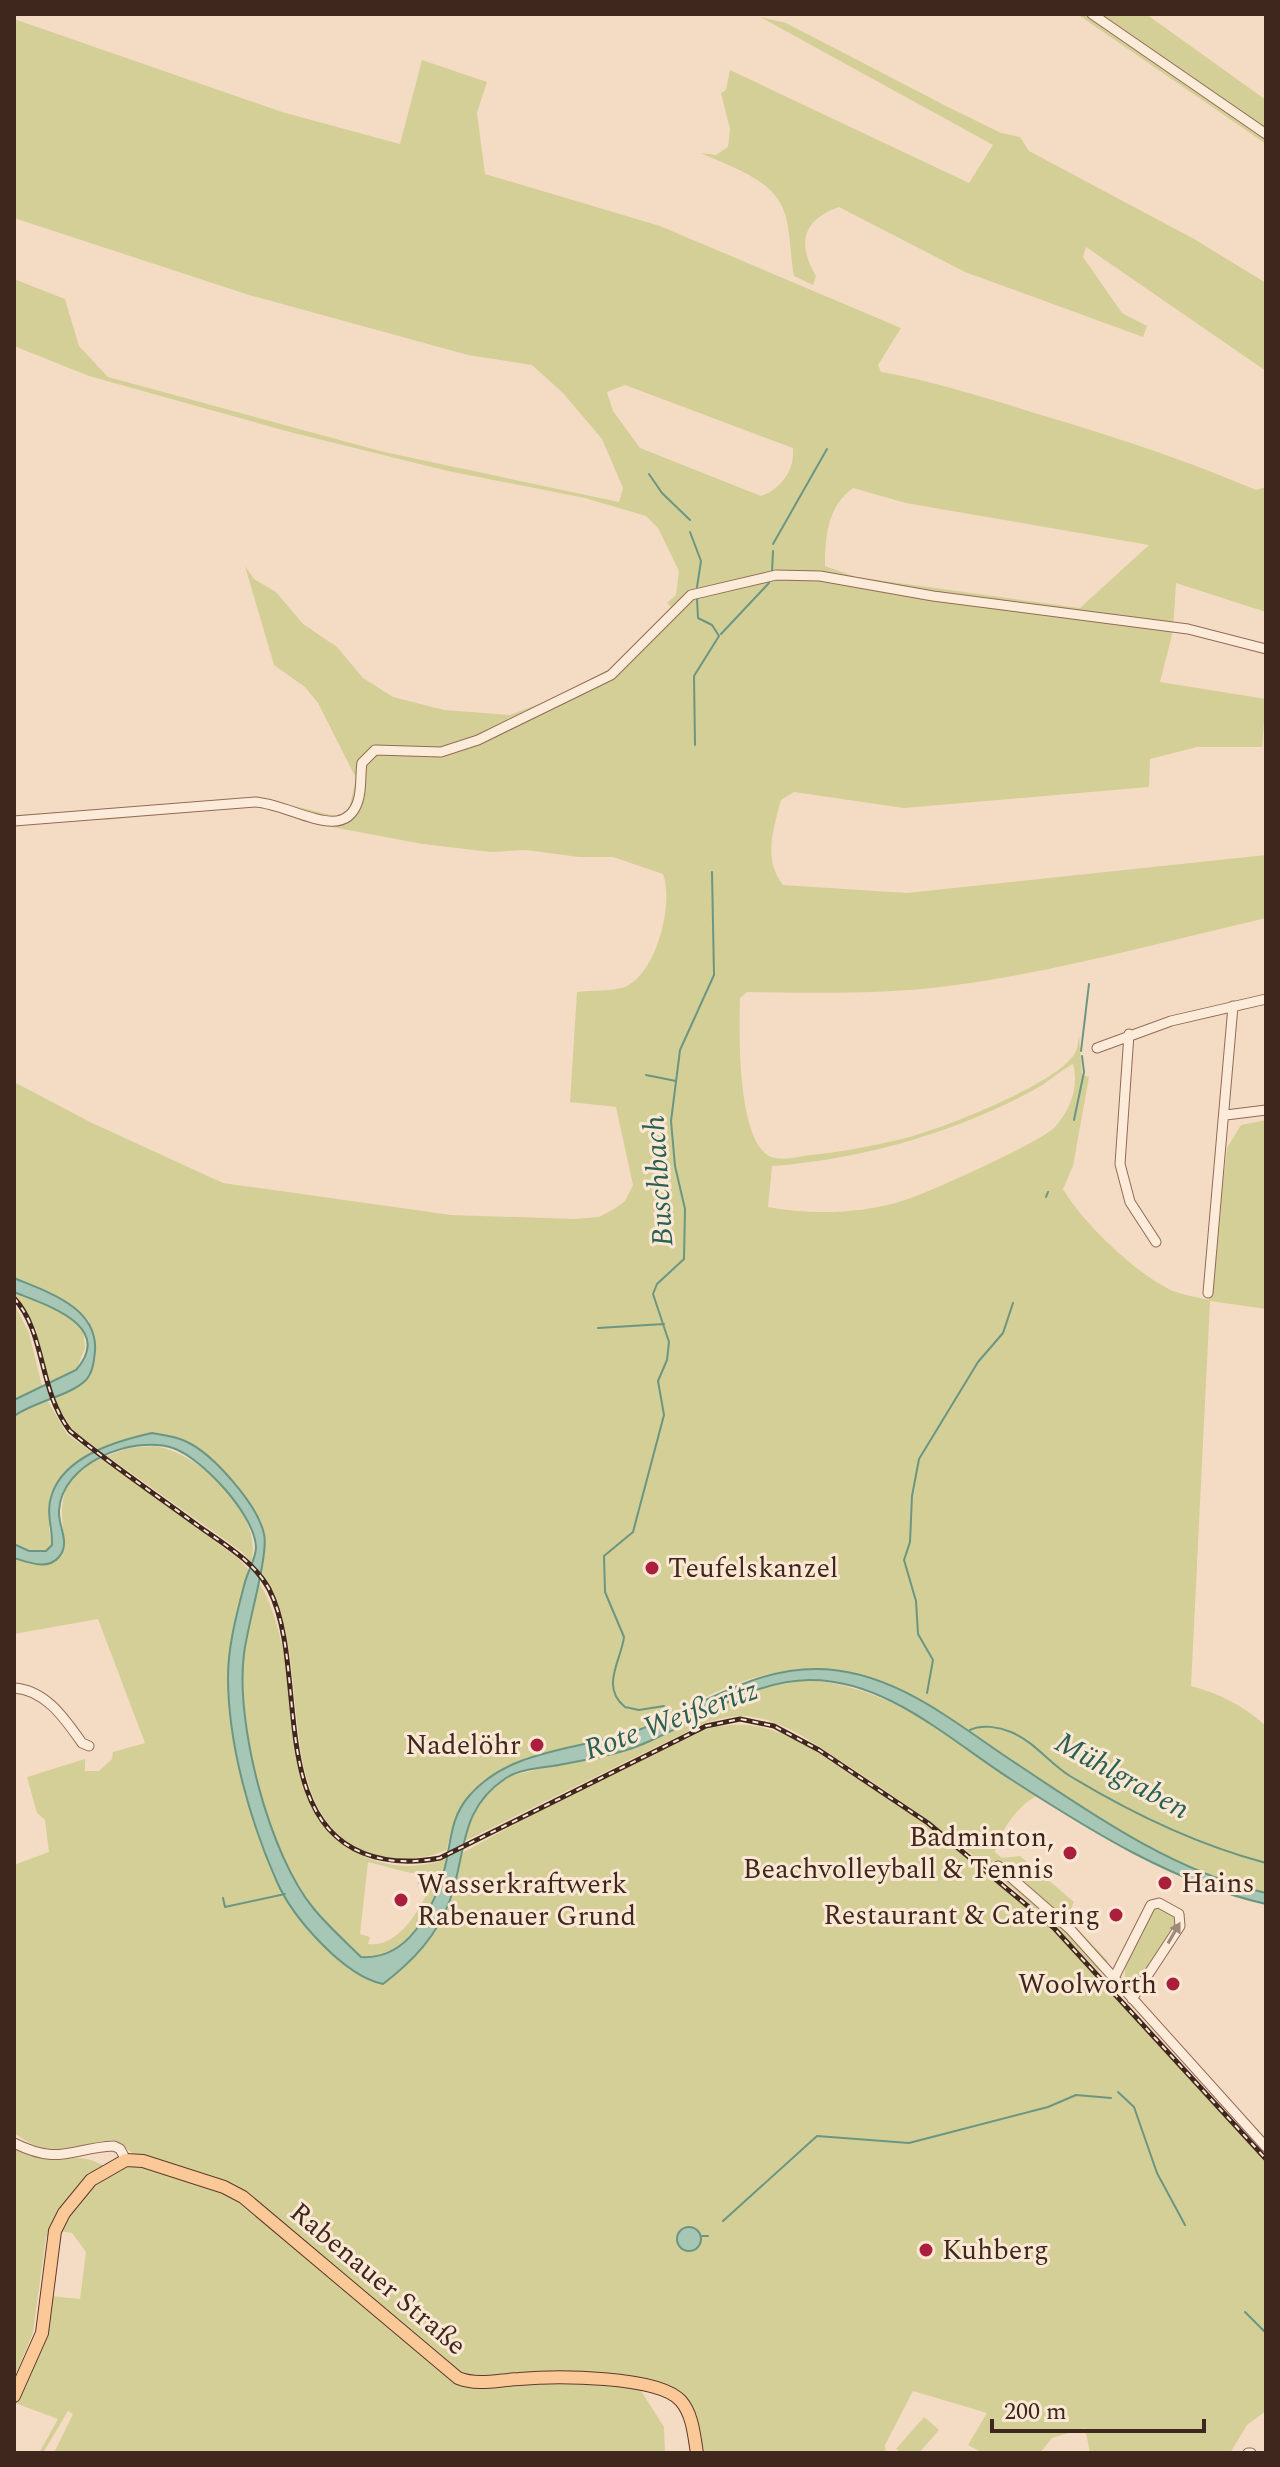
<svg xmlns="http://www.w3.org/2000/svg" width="1280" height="2467" font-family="Spectral,serif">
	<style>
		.green { fill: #d4cf96; fill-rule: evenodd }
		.water { fill: #a6c6b6; stroke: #6b9683; stroke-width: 2 }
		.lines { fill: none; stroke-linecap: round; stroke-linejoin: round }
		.stream { stroke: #6b9683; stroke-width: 2 }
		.minor-casing { stroke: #926a57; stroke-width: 11 }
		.major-casing { stroke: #5f392c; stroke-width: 14 }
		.minor { stroke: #fdebd9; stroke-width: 9 }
		.major { stroke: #fbc897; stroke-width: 12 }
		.rail-casing { stroke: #40271d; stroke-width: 5 }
		.rail { stroke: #fae8d5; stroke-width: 2; stroke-dasharray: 6; stroke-linecap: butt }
		.oneway { fill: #9e897b }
		.poi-dot { fill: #a91f3c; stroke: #fae8d5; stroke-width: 3 }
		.labels { text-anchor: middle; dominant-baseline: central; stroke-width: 6; stroke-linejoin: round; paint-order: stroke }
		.poi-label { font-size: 28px; fill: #40271d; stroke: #fae8d5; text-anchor: start }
		.street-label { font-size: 28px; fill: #40271d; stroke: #fae8d5 }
		.water-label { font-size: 30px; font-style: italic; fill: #2a6152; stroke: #fae8d5 }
	</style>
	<rect width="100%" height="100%" fill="#f4dcc4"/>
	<path class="green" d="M1077,14H1146L1266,100V144Z
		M760,17L786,23L948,107L1001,133L1020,137L1029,151L1194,239L1266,283V371L1086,247L1083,257L1122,313L1147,326L1143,337L965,272L839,207C802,220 797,244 816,276L813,285L794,276C790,256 791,234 785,214C775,179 730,167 701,153L716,155L728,147L730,129L721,93L726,90L730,70L969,183L993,145Z
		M14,19L282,112L400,144L422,60L487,82L477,113L485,174L660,226L901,328L878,365L881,372C938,382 992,400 1048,417C1119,438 1188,461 1256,490L1266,487V612L1176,583L1173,631L1160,682L1266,699L1262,747H1197L1150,759L1149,787L904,808L794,792L781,800C773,830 763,859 783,885L907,893L1266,855V918C1162,942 1060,971 955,985C886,995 815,993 747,992L740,998C739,1032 737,1138 769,1156C780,1162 800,1156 811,1155C842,1152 872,1146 902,1139C937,1131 1058,1084 1075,1053C1078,1048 1078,1040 1079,1035L1082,1075L1089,1077L1073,1166L1063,1189C1082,1222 1137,1275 1173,1291C1184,1295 1197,1297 1209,1300L1227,1148L1241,1125L1266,1120V1309L1210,1301L1191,1686C1219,1693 1244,1706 1266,1726V1893C1176,1872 1096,1817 1020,1767C944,1717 872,1655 775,1673C713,1684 661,1726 601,1742C578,1748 552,1749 530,1757C486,1773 454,1804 447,1850C423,1860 399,1861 374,1854C261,1820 322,1646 259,1572L265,1553L252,1508L213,1460L188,1442L126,1439L99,1450L72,1429L54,1400L53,1396L86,1379L89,1321L72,1305L14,1278V1082L92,1123L223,1183L451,1215L575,1219L599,1217L614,1209L625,1201L633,1185L616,1107L570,1102L577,992C591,990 614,992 627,986C657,971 674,903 663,874L613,857H579L526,850L491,852L423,844L332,827L281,810L255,805L106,820L54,819L14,825V815L270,800L339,817L349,810L356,778L318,703L305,687L274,665L245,566L254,579L276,592L303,624L337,647L363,678L393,697L444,710L510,715L557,697L609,669L671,607L667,603L676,595L679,571L658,528L646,516L585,498L448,471L286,431L89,376L14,346V279L65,299L79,346L108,377L384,452L619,502L623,488L602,439L563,393L532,365L468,355L249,295L14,218ZM625,385L793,448C795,470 781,489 761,496L640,448L613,411L607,392ZM853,488L906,503L1149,545L1080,608L856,577L825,566C825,537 827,507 853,488ZM1073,1064C1079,1086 1071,1108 1056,1126C1044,1141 924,1195 902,1201C860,1214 810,1215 768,1207L772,1166C863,1159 952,1133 1032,1091C1047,1083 1060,1071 1073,1064Z
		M14,1292L68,1315L83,1327L85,1348L76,1370L48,1384L36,1329Z
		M14,1303L29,1333L42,1386L14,1400Z
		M46,1398L67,1434L93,1453L64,1474L49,1528L52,1544L46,1551H29L14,1544V1416Z
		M154,1446C200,1452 265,1515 251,1563L242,1552L107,1456L128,1448Z
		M100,1458L238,1558L249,1570C218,1660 230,1745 260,1833C270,1862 279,1890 298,1915C321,1945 353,1963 383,1984C431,1947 447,1910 462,1853L541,1810L707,1729C769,1713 807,1746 856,1778C922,1819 988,1867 1044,1922C1122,1997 1192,2083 1266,2163V2411L1247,2425L1230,2453H1090L1085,2428L1052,2438L1040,2453H983L968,2445L987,2413L913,2391L885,2445L886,2453H705L690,2402L650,2379L539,2374L464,2377L262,2208L138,2157L114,2140C69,2143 59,2165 14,2133V1865L49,1852L45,1820L37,1813L27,1777L85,1759V1771H99L112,1759L113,1752L145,1743L98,1619L14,1634V1558L32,1564L65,1548C60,1507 56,1479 100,1458Z
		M257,1580C288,1623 293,1725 301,1779C318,1842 380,1883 446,1859C442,1887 413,1953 381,1958C375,1959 367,1957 361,1957C345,1941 328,1926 314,1909C264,1849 241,1735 243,1659C244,1633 252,1606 257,1580ZM368,1862L411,1873L436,1872C427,1898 402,1949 368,1944L370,1937L360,1934Z
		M806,1680C896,1685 965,1750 1037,1796C1019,1804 998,1833 995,1852L1002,1858L1020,1856L1074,1902L1067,1918L1108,1961L1098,1971C1023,1890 937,1823 844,1763C818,1746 790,1725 759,1718C740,1713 722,1718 705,1723L463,1842L468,1820L484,1796L509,1776L631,1748L715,1706L763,1688Z
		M1158,1908L1174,1916L1175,1925L1135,1988L1131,1989C1112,1969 1142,1931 1153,1910Z
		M14,2147C46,2165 77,2149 104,2166L46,2237L33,2333L14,2378Z
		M135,2164L236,2196L450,2377L638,2386L664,2427L665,2453H54L73,2414L68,2411L43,2453H39L58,2419L15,2403L40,2350L51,2296L80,2299L86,2252L72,2233L59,2231C80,2199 96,2172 135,2164Z
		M924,2417L939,2430L919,2453H902L896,2449Z"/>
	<path class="water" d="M14,1278C47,1292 98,1307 95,1351C94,1361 93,1372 86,1380C70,1396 35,1401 14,1416V1400L76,1370C116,1325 43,1304 14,1292Z
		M152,1433C164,1435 176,1436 187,1442C213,1454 258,1505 264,1534C269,1555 247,1626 244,1654C235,1723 269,1855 314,1909C328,1926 345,1941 361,1957C405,1960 428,1918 441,1881C452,1851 447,1821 469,1796C511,1747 584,1750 641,1729C700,1707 750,1669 816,1669C895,1669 958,1726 1020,1766C1096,1817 1176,1872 1266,1893V1904C1174,1883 1091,1831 1012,1780C951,1741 886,1679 809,1680C750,1681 703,1718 652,1740C623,1754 590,1759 559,1765C542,1768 520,1769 506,1778C458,1810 467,1852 450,1900C437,1936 413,1961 383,1984C344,1976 293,1918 277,1882C250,1821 228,1744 228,1677C228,1645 237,1613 245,1582C248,1571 256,1558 256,1547C255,1515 202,1458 173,1448C132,1435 61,1463 59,1511C58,1527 71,1543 59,1557C47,1571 28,1562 14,1558V1544L29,1551H46L52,1545C53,1528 45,1512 52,1494C65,1456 116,1441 152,1433Z
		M677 2239a12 12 0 1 1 24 0a12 12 0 1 1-24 0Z"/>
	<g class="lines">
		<path class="stream" d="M649,474L662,493L690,520
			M690,532L701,561L697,587
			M773,544L827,449
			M772,573L773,551
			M721,634L769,583
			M695,745L694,676L719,636L712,625L698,618L697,598
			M1081,1051L1089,984
			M646,1075L676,1081
			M1074,1120L1084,1072L1082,1056
			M1046,1197L1048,1192
			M598,1328L664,1324
			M927,1693L933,1660L918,1634L916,1601L904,1560L910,1542L912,1496L919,1459L978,1362L1003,1333L1013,1303
			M664,1706L639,1710L625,1707C600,1687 621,1661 624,1637L605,1592L604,1556L633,1532L664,1415L658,1381L667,1360L669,1342L653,1294L657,1284L684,1259L685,1209L675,1166L671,1121L680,1050L714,975L712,872
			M970,1730C982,1724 999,1727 1011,1732C1035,1742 1049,1763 1070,1776C1131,1813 1198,1845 1266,1863
			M419,1883L445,1876
			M223,1898L225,1907L285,1894
			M1118,2092L1134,2107L1157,2173L1185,2225
			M723,2221L817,2136L909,2143L1048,2107L1076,2095L1111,2098
			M702,2236H708
			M1245,2312L1266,2333"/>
		<defs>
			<path id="minor" d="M1092,14L1266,134
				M14,821L255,802C292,804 344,845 358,801C362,789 360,775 362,763L375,750L441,752L478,740L611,675L691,595L776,575L820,576L933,596L1188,629L1266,649
				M1129,1034L1120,1164L1130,1202L1156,1242
				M1097,1048L1171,1021L1266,999
				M1226,1115L1266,1110
				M1208,1293L1233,1006
				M14,1688C46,1690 65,1719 82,1743L89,1746
				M998,1866L1070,1929L1266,2147
				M1114,1978L1151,1905L1159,1903L1179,1914L1180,1926L1132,1999
				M14,2143C60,2166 70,2148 114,2146L120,2149L126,2160
				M1248,2453H1251"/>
			<path id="major" d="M14,2396L42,2333L55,2231L64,2213L91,2180L126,2160L143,2161L224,2187L243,2197L458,2378C478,2386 498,2380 519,2379C554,2376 658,2375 681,2401C693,2415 694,2436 697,2453"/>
		</defs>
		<use href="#minor" class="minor-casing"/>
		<use href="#major" class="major-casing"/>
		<use href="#minor" class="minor"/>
		<use href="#major" class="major"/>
		<defs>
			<path id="rail" d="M14,1298C46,1333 38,1389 70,1431C110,1464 155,1494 197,1525C222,1543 254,1561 269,1589C308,1665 268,1815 363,1853C388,1863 413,1863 440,1858L706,1726L740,1719L774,1726L819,1750L928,1823L1054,1928L1266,2159"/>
		</defs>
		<use href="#rail" class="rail-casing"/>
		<use href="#rail" class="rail"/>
	</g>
	<defs><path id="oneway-solid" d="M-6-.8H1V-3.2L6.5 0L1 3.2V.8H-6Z" transform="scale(2)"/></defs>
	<use class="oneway" href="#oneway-solid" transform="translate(1174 1933) rotate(-60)"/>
	<g class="poi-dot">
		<circle cx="652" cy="1568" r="8"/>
		<circle cx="537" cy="1745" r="8"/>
		<circle cx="1070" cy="1853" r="8"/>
		<circle cx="1165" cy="1883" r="8"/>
		<circle cx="401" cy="1900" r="8"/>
		<circle cx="1116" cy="1915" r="8"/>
		<circle cx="1173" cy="1984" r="8"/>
		<circle cx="926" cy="2250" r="8"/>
	</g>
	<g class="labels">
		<g class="poi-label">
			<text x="668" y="1568">Teufelskanzel</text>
			<text x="521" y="1745" text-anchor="end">Nadelöhr</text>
			<text x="1054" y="1837" text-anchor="end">Badminton,<tspan x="1054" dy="32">Beachvolleyball &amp; Tennis</tspan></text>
			<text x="1181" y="1883">Hains</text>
			<text x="417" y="1884">Wasserkraftwerk<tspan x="417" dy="32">Rabenauer Grund</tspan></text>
			<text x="1100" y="1915" text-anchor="end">Restaurant &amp; Catering</text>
			<text x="1157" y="1984" text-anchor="end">Woolworth</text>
			<text x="942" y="2250">Kuhberg</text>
		</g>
		<g class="street-label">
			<text transform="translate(378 2279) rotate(40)">Rabenauer Straße</text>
		</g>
		<g class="water-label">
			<text transform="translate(659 1181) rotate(-94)">Buschbach</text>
			<text transform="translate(671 1720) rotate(-20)">Rote Weißeritz</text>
			<text transform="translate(1122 1776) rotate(29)">Mühlgraben</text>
		</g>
	</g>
	<rect width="1280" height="2467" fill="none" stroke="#40271d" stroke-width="32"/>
	<path d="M992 2419v12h212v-12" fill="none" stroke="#40271d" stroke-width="4"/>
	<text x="1004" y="2419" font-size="24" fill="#40271d" stroke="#fae8d5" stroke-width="6" paint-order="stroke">200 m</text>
</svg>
